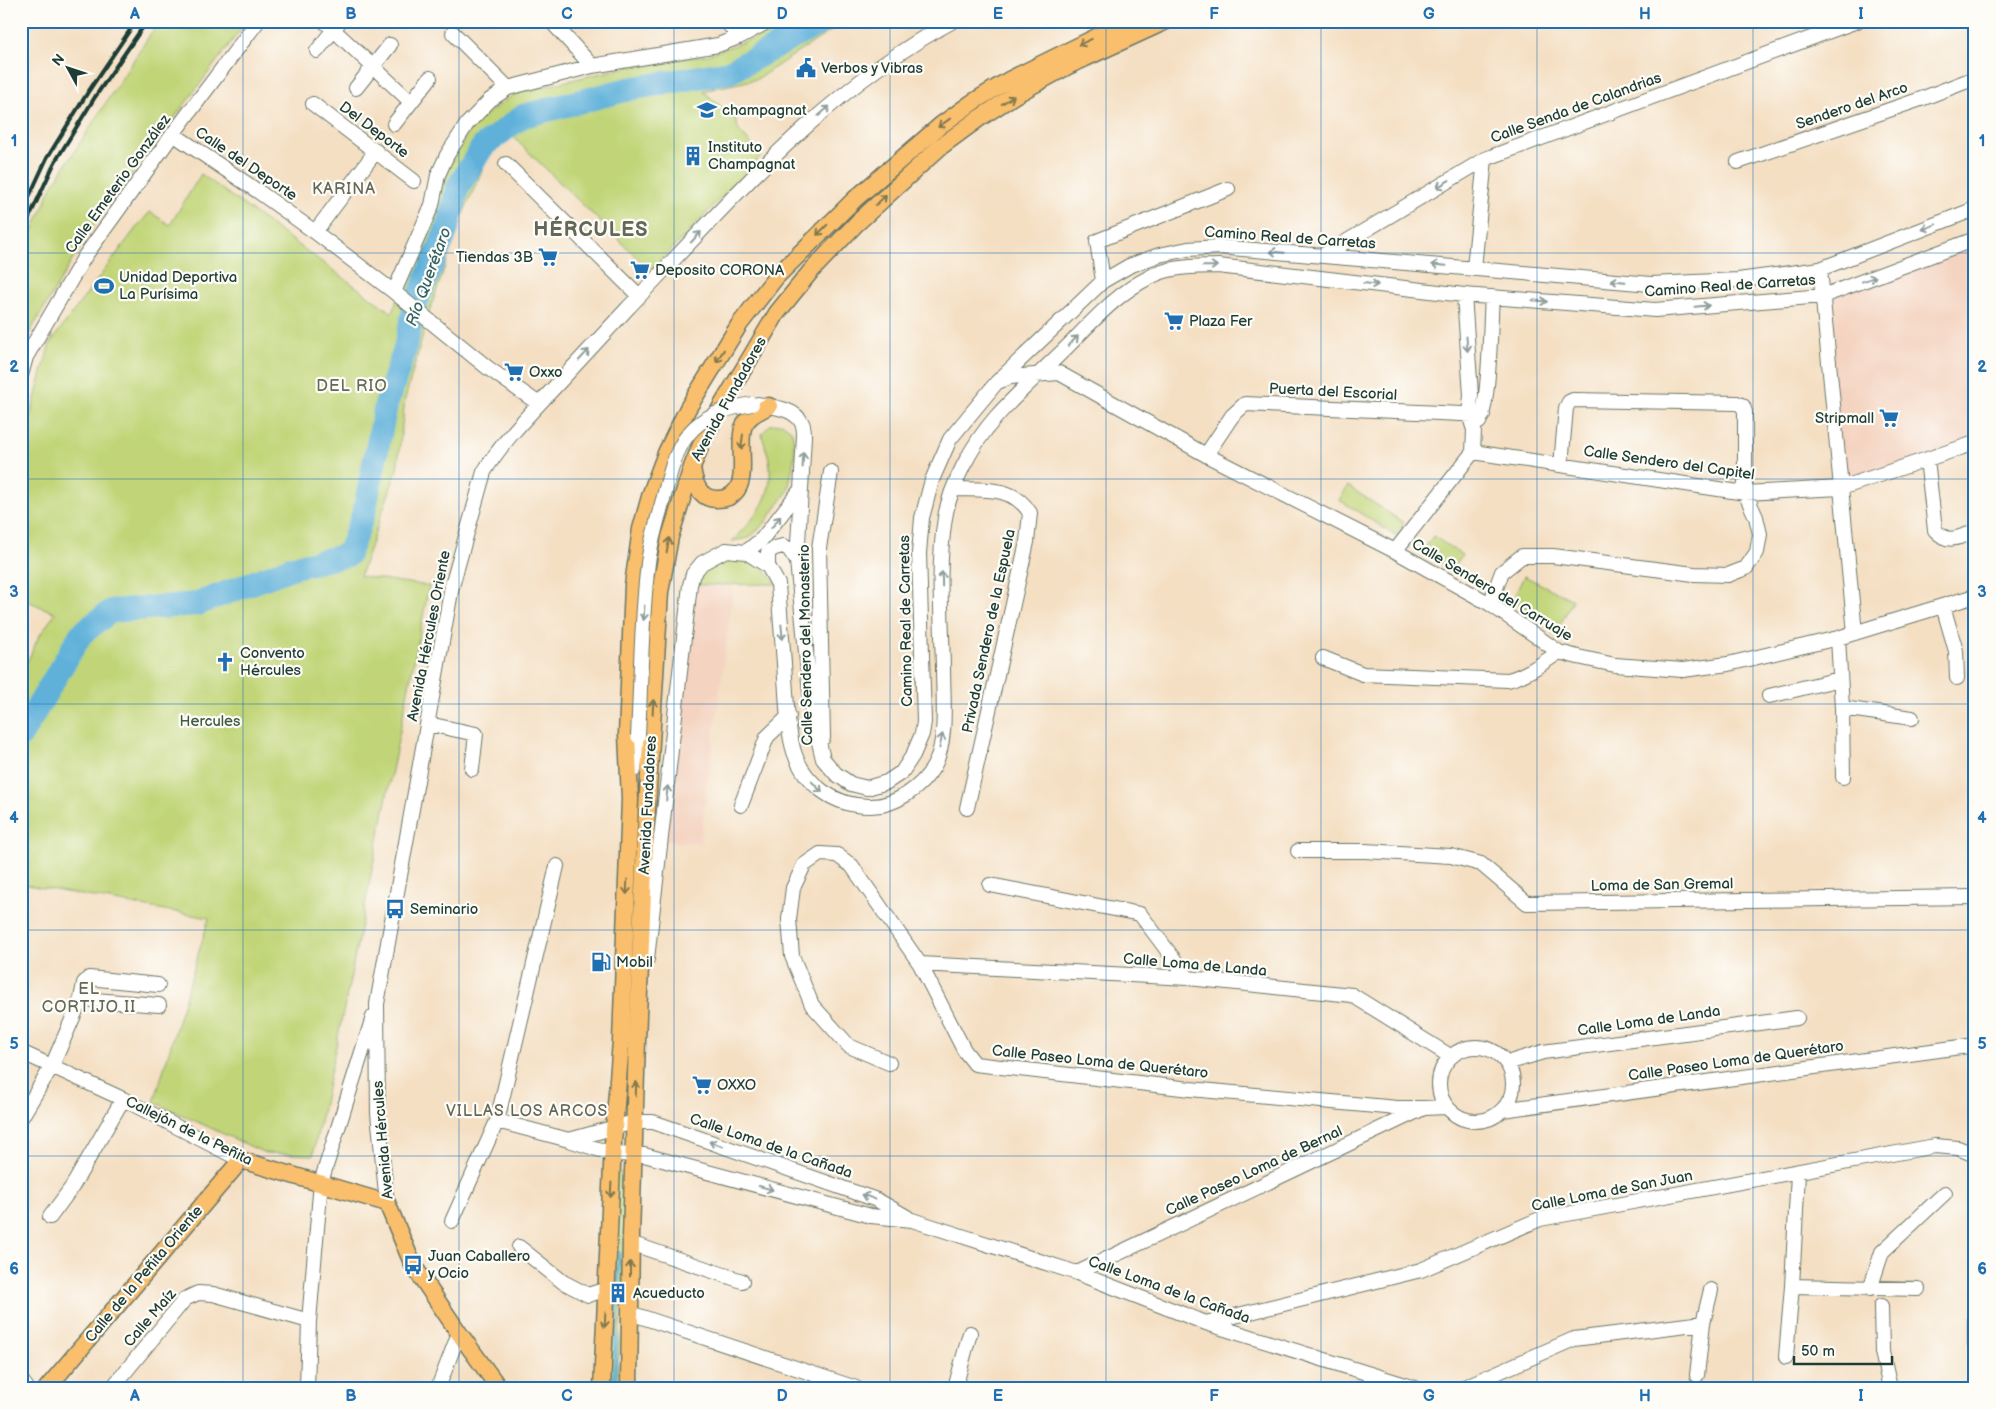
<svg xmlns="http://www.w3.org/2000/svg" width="1996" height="1409" font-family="'Balsamiq Sans',sans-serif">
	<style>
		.built { fill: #f4d3c0 }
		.green { fill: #c1d578; stroke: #708956 }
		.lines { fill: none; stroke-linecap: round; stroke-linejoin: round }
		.stream { stroke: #5eb1da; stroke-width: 4 }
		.river { stroke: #5eb1da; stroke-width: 24 }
		.minor-casing { stroke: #6a7666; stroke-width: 16 }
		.major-casing { stroke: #6a7666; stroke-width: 19 }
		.minor { stroke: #fff; stroke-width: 14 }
		.major { stroke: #f9bf6d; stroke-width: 16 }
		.rail { stroke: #1f3d34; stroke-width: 4 }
		.minor-bridge-casing { stroke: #6a7666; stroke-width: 16; stroke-linecap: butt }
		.minor-bridge { stroke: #fff; stroke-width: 14 }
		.oneway { stroke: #81784e }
		.oneway2 { stroke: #8f9e9a }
		.grid { fill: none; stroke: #1f6fb2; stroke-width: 1; stroke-opacity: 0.55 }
		.labels { text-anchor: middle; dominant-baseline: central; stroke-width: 4.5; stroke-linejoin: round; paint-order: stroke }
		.poi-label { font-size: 15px; fill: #1f3d34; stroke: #fdfcf7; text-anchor: start }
		.street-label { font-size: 15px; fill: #1f3d34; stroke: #fdfcf7 }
		.park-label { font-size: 15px; fill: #3f5b42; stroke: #fdfcf7 }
		.neighbourhood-label { font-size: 16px; letter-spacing: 1px; fill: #646859; stroke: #fdfcf7 }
		.water-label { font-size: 16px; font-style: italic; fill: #326066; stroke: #fdfcf7 }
		.district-label { font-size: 20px; font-weight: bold; letter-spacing: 1px; fill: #646859; stroke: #fdfcf7 }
		.neatline { fill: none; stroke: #1f6fb2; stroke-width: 2 }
		.grid-label { font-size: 16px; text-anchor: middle; font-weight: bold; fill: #1f6fb2 }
	</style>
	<rect width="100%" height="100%" fill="#fdfcf7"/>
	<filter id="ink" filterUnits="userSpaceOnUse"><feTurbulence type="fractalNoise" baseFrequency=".02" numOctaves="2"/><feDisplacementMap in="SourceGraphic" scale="10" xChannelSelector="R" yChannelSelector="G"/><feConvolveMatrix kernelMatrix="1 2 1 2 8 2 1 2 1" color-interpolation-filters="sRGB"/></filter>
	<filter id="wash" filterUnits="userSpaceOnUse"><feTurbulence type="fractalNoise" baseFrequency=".0096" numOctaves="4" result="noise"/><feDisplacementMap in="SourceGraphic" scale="20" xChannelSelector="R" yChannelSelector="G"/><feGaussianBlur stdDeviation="1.12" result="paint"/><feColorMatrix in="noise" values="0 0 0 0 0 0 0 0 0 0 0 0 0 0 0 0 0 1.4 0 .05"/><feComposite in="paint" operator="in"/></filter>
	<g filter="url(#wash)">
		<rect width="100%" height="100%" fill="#f4dfc3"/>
		<path class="built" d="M1975,239V443L1841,488L1823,296Z
			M734,583L700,843L662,841L690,585Z"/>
		<path class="green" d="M160,21H247L89,232L21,347V258L52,186L151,33Z
			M784,21H846L757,79L703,91L735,118L739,131L762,155L651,271L512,136L488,157L463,214L430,310L405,399L397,470L360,576L429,586L352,970L313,1155L265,1153L154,1102L209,918L21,884V676L38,638L55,613L21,598V450L50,343L136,228L150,212L170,225L201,174L392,313L451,164L473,124L516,93L627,67L707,55L757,37Z
			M782,423L792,431L795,454L788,491L765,523L749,538L732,541C757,515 775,498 769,459C767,450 763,442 762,433L770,425Z
			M1348,486L1404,523L1397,536L1339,500Z
			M1433,536L1462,555L1452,570L1423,551Z
			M746,552L778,584L690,585L702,563Z
			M1524,576L1573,600L1560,625L1512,601Z
			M628,1170L617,1388H604L615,1175Z"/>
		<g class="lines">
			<path class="stream" d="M614,1388L619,1253"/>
			<path class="river" d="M21,735L81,634L111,611L197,604L294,567L348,555L364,513L386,405L404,352L415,306L447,229L458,187L483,146L523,116L629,89L729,72L824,21"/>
		</g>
	</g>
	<g filter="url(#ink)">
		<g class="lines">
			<defs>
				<path id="minor" d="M324,21L411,102
					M551,21L592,66
					M726,21L739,37
					M453,33L508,88
					M317,51L340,21
					M356,88L390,45
					M313,104L414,181
					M394,124L430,78
					M173,134L259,192L315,232L394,292L488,368L539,404
					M1738,162L1921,99L1975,78
					M506,164L639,296
					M315,232L376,151
					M1322,256L1485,159L1857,21
					M1474,268L1485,159
					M1820,269L1855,633
					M1103,281L1097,241L1228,189
					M394,292L432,205L438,175L447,155L467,124L490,100L508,88L592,66L718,45L739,37L769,21
					M21,375L26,357L85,256L173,134L258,21
					M1000,381L1010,377L1059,373L1206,455L1395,551L1490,604L1559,652L1578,657L1615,665L1683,670L1728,664L1838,638L1975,596
					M758,404C773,407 794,408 802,423C804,427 804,432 804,436L797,561L812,713L823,759L836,774L851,784L867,788L887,782L902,772L913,755L922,734L924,722L919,553L922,518L932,480L950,439L997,382L1103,281L1129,266L1159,255L1188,249L1219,247L1651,284L1738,280L1820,269L1975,209
					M1479,422C1490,404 1490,322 1492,297
					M1473,452L1745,493L1841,488L1975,443
					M1206,455L1232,416L1245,404L1483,415
					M1927,459L1935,530C1949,545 1957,537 1975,532
					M954,489C983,490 1013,485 1030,513L1027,542L967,808
					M1395,551L1473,452L1474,430L1469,414L1471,395L1464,295
					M746,552L762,539L801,489
					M768,566V552L775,548L783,546L789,549L797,561
					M1490,604L1502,572L1522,556H1553L1694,574L1728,575L1746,568L1757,552L1760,534L1756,517L1745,493V412L1743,406L1737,403L1573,400L1569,402L1566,408L1561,465
					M1943,606L1956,651L1957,678
					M1838,638L1842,708L1912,718
					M1323,658L1363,674L1508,680C1527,675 1543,663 1559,652
					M1769,696L1840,679
					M1842,708L1843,777
					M428,724L476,734L472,769
					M823,738L819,548L831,472
					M634,770L638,736
					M741,805L767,737L789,716
					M1298,851H1365L1451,856L1481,864L1527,903L1975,897
					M990,885L1140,914L1188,978
					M647,959L690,585L693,574L702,563L726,550L746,552L768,566L778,584C780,615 783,647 785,678C787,702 787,729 794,752C805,785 835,806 869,806C895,807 922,787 934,766C948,741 943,696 943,668C942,618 937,567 945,518C950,485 973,443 996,417C1018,392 1043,371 1067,347C1092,322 1117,293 1150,277C1170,266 1195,267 1218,266L1464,295L1655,310L1823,296L1975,239
					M920,964L1188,978L1352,995L1450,1056
					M81,999L159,1005
					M1439 1084a37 37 0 1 1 74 0a37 37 0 1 1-74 0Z
					M21,1052L123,1099L241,1160
					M889,1063L849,1046L812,1005L792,956L789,919L793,888L804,865L820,854L837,855L852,866L920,964L964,1050L975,1064L1190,1089L1397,1108H1424
					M1507,1063L1543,1052L1797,1018
					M1502,1110L1975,1045
					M21,1118L52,1066L81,999L84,983L89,978L158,985
					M497,1121L569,1140L613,1154L644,1155L871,1216L912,1220L1077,1273L1206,1323L1415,1388
					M569,1140L634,1122H653L877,1200L907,1217
					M387,1203L378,1113L377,1004L452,586L484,472C502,442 528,416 551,391C576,364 601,337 626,310C726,206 823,90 953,21
					M50,1217L72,1187L123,1099
					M452,1221L497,1121L557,866
					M630,1243L742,1281
					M519,1247L563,1282L588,1295L607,1289
					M1077,1273L1424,1108L1446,1107
					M1792,1286L1918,1289
					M1870,1289L1882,1252L1945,1193
					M1975,1302V1343
					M1881,1306L1882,1352L1890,1388
					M630,1313L856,1388
					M1206,1323L1421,1270L1540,1219L1935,1146L1958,1148L1975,1155
					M1786,1357L1792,1286L1798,1173
					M1697,1375L1703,1323L1711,1290
					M21,1380L27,1388
					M112,1388L185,1299L198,1293L213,1294L309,1321
					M307,1388L309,1321L321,1182L373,1017
					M438,1388L459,1333
					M955,1388L970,1333
					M1462,1388L1574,1339L1703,1323"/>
				<path id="major" d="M692,467C694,483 699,499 717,499C724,499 731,497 735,492C748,479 738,446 743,428C747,416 759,411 769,406
					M47,1388L241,1160L387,1203L413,1265L459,1333L499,1388
					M602,1388L613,1143L621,1041L630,799L627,735L633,585L641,529L651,493L666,453L688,408L739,325L776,277L855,199L941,125L973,102L1009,80L1129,21
					M629,1388L631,1237L637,1041L645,843L660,592L670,537L692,467L703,440L722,405L777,313L811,271L857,223L940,147L978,119L1015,95L1070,65L1166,21"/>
			</defs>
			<use href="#minor" class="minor-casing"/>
			<use href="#major" class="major-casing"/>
			<use href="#minor" class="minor"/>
			<use href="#major" class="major"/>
			<path class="rail" d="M21,214L47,158L88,92L136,21
				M21,235L55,162L95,97L147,21"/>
			<defs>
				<path id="minor-bridge" d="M638,736C641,679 641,620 648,563C651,540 658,518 664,496C670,473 676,445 694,428C711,412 730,408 752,404"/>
			</defs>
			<use href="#minor-bridge" class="minor-bridge-casing"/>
			<use href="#minor-bridge" class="minor-bridge"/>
		</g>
		<defs><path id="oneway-shaft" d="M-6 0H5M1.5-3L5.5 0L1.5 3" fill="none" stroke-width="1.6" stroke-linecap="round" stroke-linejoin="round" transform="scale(1.25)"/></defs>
		<g class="oneway">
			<use href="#oneway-shaft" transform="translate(1085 42) rotate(155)"/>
			<use href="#oneway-shaft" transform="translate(1008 100) rotate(-32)"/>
			<use href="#oneway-shaft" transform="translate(944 123) rotate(144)"/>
			<use href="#oneway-shaft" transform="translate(881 200) rotate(-43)"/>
			<use href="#oneway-shaft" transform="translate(822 230) rotate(135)"/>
			<use href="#oneway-shaft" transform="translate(720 356) rotate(122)"/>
			<use href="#oneway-shaft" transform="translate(742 442) rotate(97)"/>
			<use href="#oneway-shaft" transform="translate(668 545) rotate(-80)"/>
			<use href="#oneway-shaft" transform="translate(653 707) rotate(-87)"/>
			<use href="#oneway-shaft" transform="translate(627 887) rotate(92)"/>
			<use href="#oneway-shaft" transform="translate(636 1089) rotate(-88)"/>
			<use href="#oneway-shaft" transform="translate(611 1190) rotate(93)"/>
			<use href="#oneway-shaft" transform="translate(630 1269) rotate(-90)"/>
			<use href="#oneway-shaft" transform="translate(605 1320) rotate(93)"/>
		</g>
		<g class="oneway2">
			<use href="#oneway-shaft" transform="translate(824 111) rotate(-41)"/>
			<use href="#oneway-shaft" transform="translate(1443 184) rotate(149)"/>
			<use href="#oneway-shaft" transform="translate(1929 227) rotate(159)"/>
			<use href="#oneway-shaft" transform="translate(696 237) rotate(-47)"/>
			<use href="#oneway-shaft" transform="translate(1277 252) rotate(-175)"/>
			<use href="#oneway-shaft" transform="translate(1439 265) rotate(-175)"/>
			<use href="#oneway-shaft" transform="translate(1210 266) rotate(-1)"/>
			<use href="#oneway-shaft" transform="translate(1869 279) rotate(-20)"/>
			<use href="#oneway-shaft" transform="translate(1618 281) rotate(-175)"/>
			<use href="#oneway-shaft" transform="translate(1371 284) rotate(7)"/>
			<use href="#oneway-shaft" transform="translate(1540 301) rotate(5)"/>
			<use href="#oneway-shaft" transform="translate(1702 306) rotate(-5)"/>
			<use href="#oneway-shaft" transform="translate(1073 341) rotate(-45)"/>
			<use href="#oneway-shaft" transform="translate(1467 344) rotate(86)"/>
			<use href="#oneway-shaft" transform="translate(584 355) rotate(-47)"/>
			<use href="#oneway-shaft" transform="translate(803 460) rotate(-87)"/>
			<use href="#oneway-shaft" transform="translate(776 522) rotate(-52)"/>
			<use href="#oneway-shaft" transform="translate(942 579) rotate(-91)"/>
			<use href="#oneway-shaft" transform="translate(644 613) rotate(93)"/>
			<use href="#oneway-shaft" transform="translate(782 632) rotate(85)"/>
			<use href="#oneway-shaft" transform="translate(941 741) rotate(-78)"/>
			<use href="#oneway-shaft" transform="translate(817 787) rotate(46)"/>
			<use href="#oneway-shaft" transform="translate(667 793) rotate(-84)"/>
			<use href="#oneway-shaft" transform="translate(716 1144) rotate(-161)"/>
			<use href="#oneway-shaft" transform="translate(766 1188) rotate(15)"/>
			<use href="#oneway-shaft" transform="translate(869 1197) rotate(-160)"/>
		</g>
	</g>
	<path class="grid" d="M243,21V1388M459,21V1388M674,21V1388M890,21V1388M1106,21V1388M1321,21V1388M1537,21V1388M1753,21V1388M21,253H1975M21,479H1975M21,704H1975M21,930H1975M21,1156H1975"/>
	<defs>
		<symbol id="civic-bare" viewBox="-9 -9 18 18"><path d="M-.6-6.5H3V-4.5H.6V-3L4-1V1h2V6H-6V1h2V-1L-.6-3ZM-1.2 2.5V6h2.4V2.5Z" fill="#1f6fb2" stroke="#fdfcf7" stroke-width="2.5" paint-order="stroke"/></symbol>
		<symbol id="school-bare" viewBox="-9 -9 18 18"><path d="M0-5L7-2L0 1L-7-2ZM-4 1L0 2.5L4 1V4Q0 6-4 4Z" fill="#1f6fb2" stroke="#fdfcf7" stroke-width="2.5" paint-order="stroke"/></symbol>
		<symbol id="building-bare" viewBox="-9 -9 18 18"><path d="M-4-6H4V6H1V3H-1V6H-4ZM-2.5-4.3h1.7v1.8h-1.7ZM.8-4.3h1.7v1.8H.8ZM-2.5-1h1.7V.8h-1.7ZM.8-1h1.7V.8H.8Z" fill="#1f6fb2" stroke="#fdfcf7" stroke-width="2.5" paint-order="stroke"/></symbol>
		<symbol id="supermarket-bare" viewBox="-9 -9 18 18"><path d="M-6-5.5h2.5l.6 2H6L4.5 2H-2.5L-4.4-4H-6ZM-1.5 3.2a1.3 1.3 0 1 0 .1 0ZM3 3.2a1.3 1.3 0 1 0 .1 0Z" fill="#1f6fb2" stroke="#fdfcf7" stroke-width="2.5" paint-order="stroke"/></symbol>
		<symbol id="stadium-bare" viewBox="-9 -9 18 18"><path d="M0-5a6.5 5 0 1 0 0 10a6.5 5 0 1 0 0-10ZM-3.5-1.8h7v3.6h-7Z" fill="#1f6fb2" stroke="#fdfcf7" stroke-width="2.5" paint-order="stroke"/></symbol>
		<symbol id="church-bare" viewBox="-9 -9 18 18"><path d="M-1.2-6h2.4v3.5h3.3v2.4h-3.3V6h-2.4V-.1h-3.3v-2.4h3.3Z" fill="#1f6fb2" stroke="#fdfcf7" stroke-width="2.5" paint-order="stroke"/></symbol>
		<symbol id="bus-bare" viewBox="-9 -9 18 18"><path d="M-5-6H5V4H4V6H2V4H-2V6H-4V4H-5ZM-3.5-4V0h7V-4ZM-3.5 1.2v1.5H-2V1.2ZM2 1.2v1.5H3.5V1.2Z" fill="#1f6fb2" stroke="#fdfcf7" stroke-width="2.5" paint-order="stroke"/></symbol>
		<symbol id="fuel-bare" viewBox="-9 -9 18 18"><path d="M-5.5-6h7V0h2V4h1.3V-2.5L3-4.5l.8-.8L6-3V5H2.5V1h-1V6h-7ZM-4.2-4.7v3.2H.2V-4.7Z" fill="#1f6fb2" stroke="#fdfcf7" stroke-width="2.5" paint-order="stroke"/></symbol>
	</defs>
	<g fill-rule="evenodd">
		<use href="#civic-bare" x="792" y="54" width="28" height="28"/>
		<use href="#school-bare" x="693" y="96" width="28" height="28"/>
		<use href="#building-bare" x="679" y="142" width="28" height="28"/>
		<use href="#supermarket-bare" x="534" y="243" width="28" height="28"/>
		<use href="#supermarket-bare" x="626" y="256" width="28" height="28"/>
		<use href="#stadium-bare" x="90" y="272" width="28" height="28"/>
		<use href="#supermarket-bare" x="1160" y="307" width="28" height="28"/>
		<use href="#supermarket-bare" x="500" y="358" width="28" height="28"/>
		<use href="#supermarket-bare" x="1875" y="404" width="28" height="28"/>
		<use href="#church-bare" x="211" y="648" width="28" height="28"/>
		<use href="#bus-bare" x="381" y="895" width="28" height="28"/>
		<use href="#fuel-bare" x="587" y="948" width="28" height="28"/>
		<use href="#supermarket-bare" x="688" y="1071" width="28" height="28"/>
		<use href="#bus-bare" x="399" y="1251" width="28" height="28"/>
		<use href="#building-bare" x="604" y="1279" width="28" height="28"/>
	</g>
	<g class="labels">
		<g class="poi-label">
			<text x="821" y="68">Verbos y Vibras</text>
			<text x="722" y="110">champagnat</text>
			<text x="708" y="147">Instituto<tspan x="708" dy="17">Champagnat</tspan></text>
			<text x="533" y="257" text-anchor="end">Tiendas 3B</text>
			<text x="655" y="270">Deposito CORONA</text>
			<text x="119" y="277">Unidad Deportiva<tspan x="119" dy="17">La Purísima</tspan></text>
			<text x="1189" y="321">Plaza Fer</text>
			<text x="529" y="372">Oxxo</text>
			<text x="1874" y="418" text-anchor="end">Stripmall</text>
			<text x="240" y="653">Convento<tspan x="240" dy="17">Hércules</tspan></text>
			<text x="410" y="909">Seminario</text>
			<text x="616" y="962">Mobil</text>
			<text x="717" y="1085">OXXO</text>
			<text x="428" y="1256">Juan Caballero<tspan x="428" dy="17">y Ocio</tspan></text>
			<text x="633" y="1293">Acueducto</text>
		</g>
		<g class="street-label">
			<text transform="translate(1852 106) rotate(-19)">Sendero del Arco</text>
			<text transform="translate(1576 108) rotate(-20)">Calle Senda de Calandrias</text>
			<text transform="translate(374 130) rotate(37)">Del Deporte</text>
			<text transform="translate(246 164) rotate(34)">Calle del Deporte</text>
			<text transform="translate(118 184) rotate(-54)">Calle Emeterio González</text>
			<text transform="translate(1290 238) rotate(4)">Camino Real de Carretas</text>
			<text transform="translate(1730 286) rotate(-4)">Camino Real de Carretas</text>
			<text transform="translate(1333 392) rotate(3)">Puerta del Escorial</text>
			<text transform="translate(729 399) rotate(-61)">Avenida Fundadores</text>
			<text transform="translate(1669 463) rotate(8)">Calle Sendero del Capitel</text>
			<text transform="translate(1492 590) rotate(31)">Calle Sendero del Carruaje</text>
			<text transform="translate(906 621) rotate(-91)">Camino Real de Carretas</text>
			<text transform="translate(989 631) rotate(-78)">Privada Sendero de la Espuela</text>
			<text transform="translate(429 636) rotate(-79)">Avenida Hércules Oriente</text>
			<text transform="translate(806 645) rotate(-91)">Calle Sendero del Monasterio</text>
			<text transform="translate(648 805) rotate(-87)">Avenida Fundadores</text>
			<text transform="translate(1662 885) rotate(-1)">Loma de San Gremal</text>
			<text transform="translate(1195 965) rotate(5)">Calle Loma de Landa</text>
			<text transform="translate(1649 1021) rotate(-8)">Calle Loma de Landa</text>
			<text transform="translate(1736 1061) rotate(-8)">Calle Paseo Loma de Querétaro</text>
			<text transform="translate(1100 1062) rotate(6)">Calle Paseo Loma de Querétaro</text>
			<text transform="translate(189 1131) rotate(26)">Callejón de la Peñita</text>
			<text transform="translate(383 1140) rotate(-95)">Avenida Hércules</text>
			<text transform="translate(771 1146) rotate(19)">Calle Loma de la Cañada</text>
			<text transform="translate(1254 1171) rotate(-25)">Calle Paseo Loma de Bernal</text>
			<text transform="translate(1612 1191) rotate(-11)">Calle Loma de San Juan</text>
			<text transform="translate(144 1274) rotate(-50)">Calle de la Peñita Oriente</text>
			<text transform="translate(1169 1290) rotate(20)">Calle Loma de la Cañada</text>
			<text transform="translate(150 1318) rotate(-49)">Calle Maíz</text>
		</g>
		<g class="park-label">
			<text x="210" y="721">Hercules</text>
		</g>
		<g class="neighbourhood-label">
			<text x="344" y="189">KARINA</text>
			<text x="352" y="386">DEL RIO</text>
			<text x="89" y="989">EL<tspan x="89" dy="18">CORTIJO II</tspan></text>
			<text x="527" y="1111">VILLAS LOS ARCOS</text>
		</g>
		<g class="water-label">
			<text transform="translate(429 277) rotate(-70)">Río Querétaro</text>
		</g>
		<g class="district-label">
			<text x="591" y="230">HÉRCULES</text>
		</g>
	</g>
	<rect width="1996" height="1409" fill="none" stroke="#fdfcf7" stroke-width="55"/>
	<g transform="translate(68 68) rotate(310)" stroke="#fdfcf7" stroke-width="4" paint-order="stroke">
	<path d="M0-4L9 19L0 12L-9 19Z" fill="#1f3d34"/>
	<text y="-8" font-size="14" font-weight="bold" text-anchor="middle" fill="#1f3d34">N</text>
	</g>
	<path d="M1794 1356v8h98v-8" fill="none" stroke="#1f3d34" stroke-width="2.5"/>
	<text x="1801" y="1356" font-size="15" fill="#1f3d34" stroke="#fdfcf7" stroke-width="4" paint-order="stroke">50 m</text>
	<rect x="28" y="28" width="1940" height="1354" class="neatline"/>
	<g class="grid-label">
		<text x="135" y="19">A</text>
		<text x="351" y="19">B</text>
		<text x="567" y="19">C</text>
		<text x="782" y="19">D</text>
		<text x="998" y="19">E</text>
		<text x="1214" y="19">F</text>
		<text x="1429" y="19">G</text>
		<text x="1645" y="19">H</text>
		<text x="1861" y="19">I</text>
		<text x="14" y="146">1</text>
		<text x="1982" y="146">1</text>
		<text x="14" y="372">2</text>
		<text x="1982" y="372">2</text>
		<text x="14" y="597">3</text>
		<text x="1982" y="597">3</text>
		<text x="14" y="823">4</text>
		<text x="1982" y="823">4</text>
		<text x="14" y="1049">5</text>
		<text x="1982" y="1049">5</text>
		<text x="14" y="1274">6</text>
		<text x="1982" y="1274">6</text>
		<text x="135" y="1401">A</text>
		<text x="351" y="1401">B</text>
		<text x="567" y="1401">C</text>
		<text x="782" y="1401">D</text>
		<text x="998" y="1401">E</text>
		<text x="1214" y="1401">F</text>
		<text x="1429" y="1401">G</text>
		<text x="1645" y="1401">H</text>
		<text x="1861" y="1401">I</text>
	</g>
</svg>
